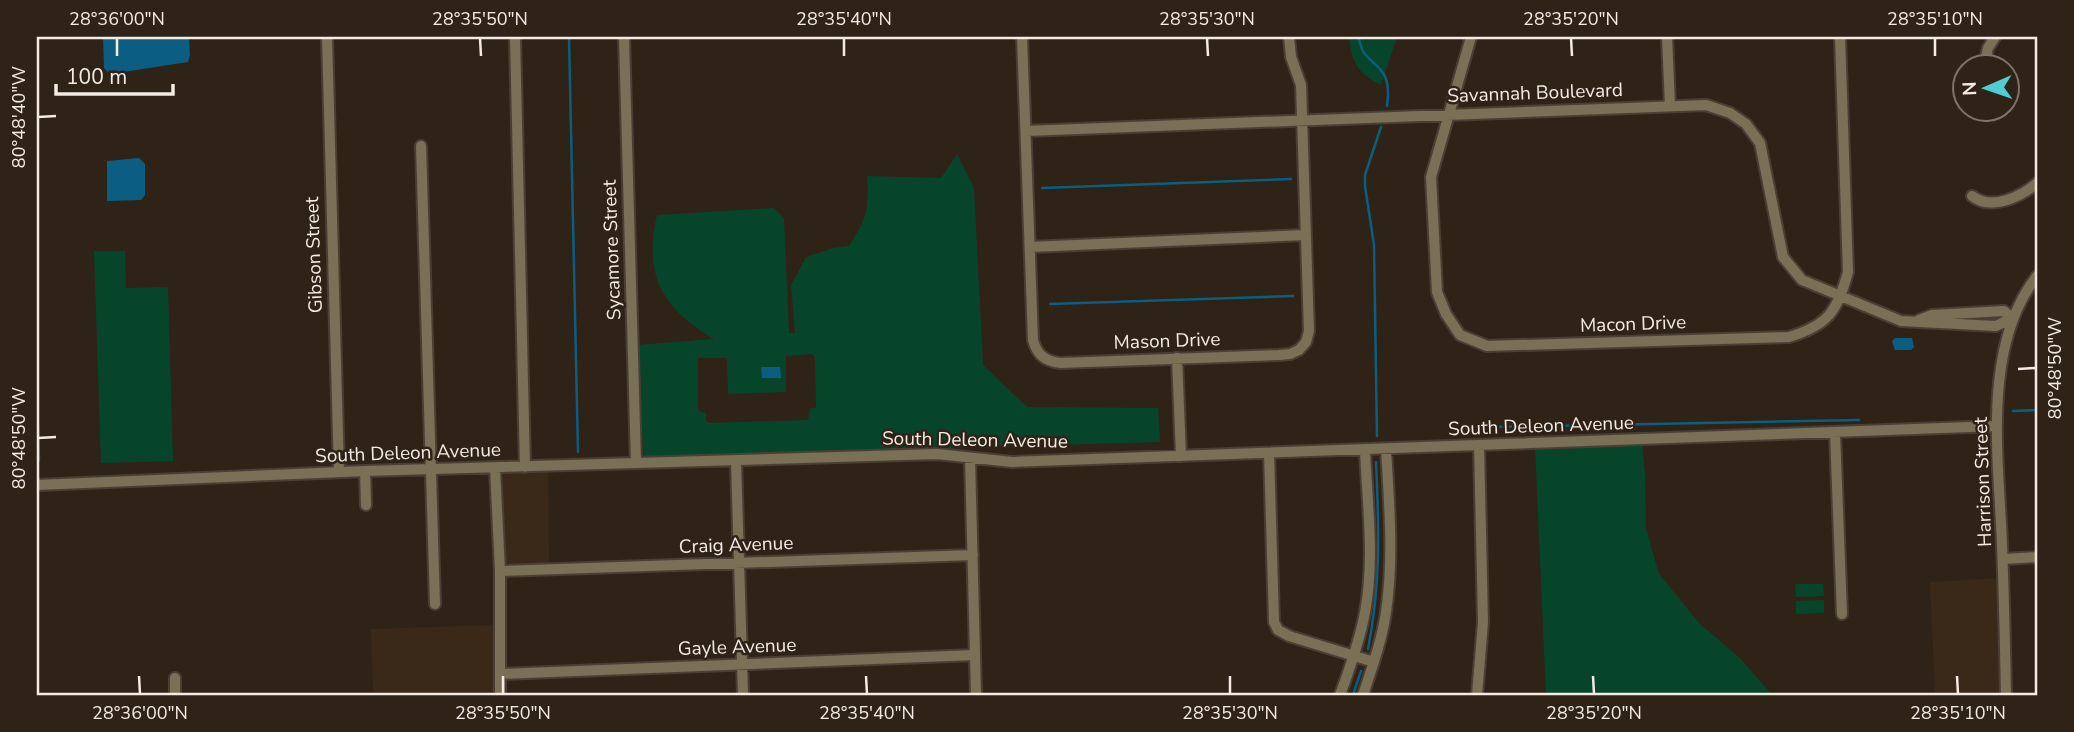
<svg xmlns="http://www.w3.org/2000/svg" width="2074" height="732" font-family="'Nunito Sans',sans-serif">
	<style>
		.built { fill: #3a2919 }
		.green { fill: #07452b; fill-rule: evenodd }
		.water { fill: #0b5e81 }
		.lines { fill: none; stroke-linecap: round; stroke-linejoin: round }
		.stream { stroke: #0b5e81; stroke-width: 2.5 }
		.minor-casing { stroke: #4b3f35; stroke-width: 14 }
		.minor { stroke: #797055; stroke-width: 10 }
		.ticks { fill: none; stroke: #f4ebe4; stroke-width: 2.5 }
		.labels { text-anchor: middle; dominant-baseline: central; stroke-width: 5; stroke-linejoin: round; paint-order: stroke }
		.street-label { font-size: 19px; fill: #f4ebe4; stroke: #2f2318 }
		.neatline { fill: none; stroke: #f4ebe4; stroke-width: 2.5 }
		.ticks-label { font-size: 18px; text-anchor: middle; fill: #f4ebe4 }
	</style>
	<rect width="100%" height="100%" fill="#2f2318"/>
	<path class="built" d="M548,470L549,565L504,567L500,472Z
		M1999,578L2001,695H1935L1930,582Z
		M495,625L496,695H373L371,629Z"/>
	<path class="green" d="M1349,37H1397L1381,85C1357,73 1352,62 1349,37Z
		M957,154L974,188L983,365L1027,407L1158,408L1160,442C988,446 816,454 644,459L637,345L714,339C662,309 643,274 657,215L774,208L784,218L789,333H795L791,285L806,257L833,248L849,246C867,218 869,210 867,176L941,178ZM812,354L815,358L816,407L810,409L808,420L709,423L706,421V413L700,412L698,409V358H727L728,394L786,392V356Z
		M94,251H125L126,288L168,287L173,461L101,463Z
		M1642,444L1645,473L1646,529L1659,574L1700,624L1740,658L1772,695H1546L1535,447Z
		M1795,584H1823L1824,596L1796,597Z
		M1824,600V613L1796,614V601Z"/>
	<path class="water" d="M103,37H189L190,55L188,62L110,74L104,68Z
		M139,158L145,164V195L141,200L107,201V161Z
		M1895,338H1912L1914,347L1911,350H1895L1892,341Z
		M761,367H780L781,378H762Z"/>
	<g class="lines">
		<path class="stream" d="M569,37L578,452
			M1359,37C1362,70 1394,57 1387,106
			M1042,188L1291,179
			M1050,304L1293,296
			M37,397L39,460
			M2013,411L2037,410
			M1492,427L1859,420
			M1377,436L1374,245L1365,186V175L1381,127
			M1368,649C1381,584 1379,528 1376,462
			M1353,695L1361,671"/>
		<defs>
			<path id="minor" d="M327,37L339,472
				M515,37L525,467
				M624,37L636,463
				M1022,37L1033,340C1037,355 1045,361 1060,363L1279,355L1290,354L1299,350L1306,342L1309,331L1301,85L1291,57L1289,37
				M1471,37L1431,177L1437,292L1446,314L1460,335L1487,346L1789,337C1829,325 1837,311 1848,272L1840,37
				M1667,37L1670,106
				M1984,66L1988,48L1995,37
				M1026,131L1706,105L1730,113L1746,124L1760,143L1783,257L1802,280L1901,321L1996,326L2012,318
				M421,146L435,604
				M1972,196C1991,211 2021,197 2037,183
				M1030,247L1304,235
				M1919,320L1932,315L2004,311L2012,318
				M1177,358L1181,456
				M1835,433L1842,614
				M1269,453L1274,622L1278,630L1289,636L1374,662
				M970,458L976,695
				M736,461L743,695
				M495,468L500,571V695
				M365,471L366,505
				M37,485L365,471L937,454L1012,462L1997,426
				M2003,559L2037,557
				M500,571L973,555
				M500,674L975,655
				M175,678V695
				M1340,695C1350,668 1360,640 1365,612C1375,559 1367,502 1365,449
				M1363,695C1372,668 1382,640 1386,612C1394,558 1389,502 1386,449
				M1477,695L1483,622L1479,445
				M2006,695C2005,645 2004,595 2002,545C1999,460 1981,347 2037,276"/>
		</defs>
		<use href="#minor" class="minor-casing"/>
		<use href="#minor" class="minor"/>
	</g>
	<path class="ticks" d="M117,38V56M480,38L481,56M844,38V56M1207,38L1208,56M1571,38L1572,56M1935,38V56M38,117L56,116M2018,369L2036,368M38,438L56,437M139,676L140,694M503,676V694M866,676L867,694M1230,676V694M1593,676L1594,694M1957,676L1958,694"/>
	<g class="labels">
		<g class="street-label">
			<text transform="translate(1535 93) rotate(-2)">Savannah Boulevard</text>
			<text transform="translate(612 250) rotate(-92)">Sycamore Street</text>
			<text transform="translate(314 255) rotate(-92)">Gibson Street</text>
			<text transform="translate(1633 324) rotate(-2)">Macon Drive</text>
			<text transform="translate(1167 341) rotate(-2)">Mason Drive</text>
			<text transform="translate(1541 426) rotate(-2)">South Deleon Avenue</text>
			<text transform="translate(975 440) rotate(1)">South Deleon Avenue</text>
			<text transform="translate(408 453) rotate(-2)">South Deleon Avenue</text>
			<text transform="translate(1983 482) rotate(-92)">Harrison Street</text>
			<text transform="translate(736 545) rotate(-2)">Craig Avenue</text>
			<text transform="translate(737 647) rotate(-2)">Gayle Avenue</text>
		</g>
	</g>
	<rect width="2074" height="732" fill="none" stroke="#2f2318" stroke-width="77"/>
	<g transform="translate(1986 88) rotate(268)"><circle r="33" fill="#2f2318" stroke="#7e736a" stroke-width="2"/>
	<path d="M0-5L12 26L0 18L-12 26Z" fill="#51ccd1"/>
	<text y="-10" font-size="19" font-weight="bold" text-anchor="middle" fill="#f4ebe4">N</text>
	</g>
	<path d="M56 84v10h117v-10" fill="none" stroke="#f4ebe4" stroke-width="3.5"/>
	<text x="66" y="84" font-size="21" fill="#f4ebe4" stroke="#2f2318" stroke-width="5" paint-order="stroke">100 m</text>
	<rect x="38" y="38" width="1998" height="656" class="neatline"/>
	<g class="ticks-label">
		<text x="117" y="25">28°36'00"N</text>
		<text x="480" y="25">28°35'50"N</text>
		<text x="844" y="25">28°35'40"N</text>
		<text x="1207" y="25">28°35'30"N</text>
		<text x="1571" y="25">28°35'20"N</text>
		<text x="1935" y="25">28°35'10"N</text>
		<text transform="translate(19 117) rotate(-90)" y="6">80°48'40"W</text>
		<text transform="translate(2055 368) rotate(-90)" y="6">80°48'50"W</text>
		<text transform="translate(19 438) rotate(-90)" y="6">80°48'50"W</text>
		<text x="140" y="719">28°36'00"N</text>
		<text x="503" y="719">28°35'50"N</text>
		<text x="867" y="719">28°35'40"N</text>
		<text x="1230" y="719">28°35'30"N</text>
		<text x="1594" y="719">28°35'20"N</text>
		<text x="1958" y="719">28°35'10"N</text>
	</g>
</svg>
